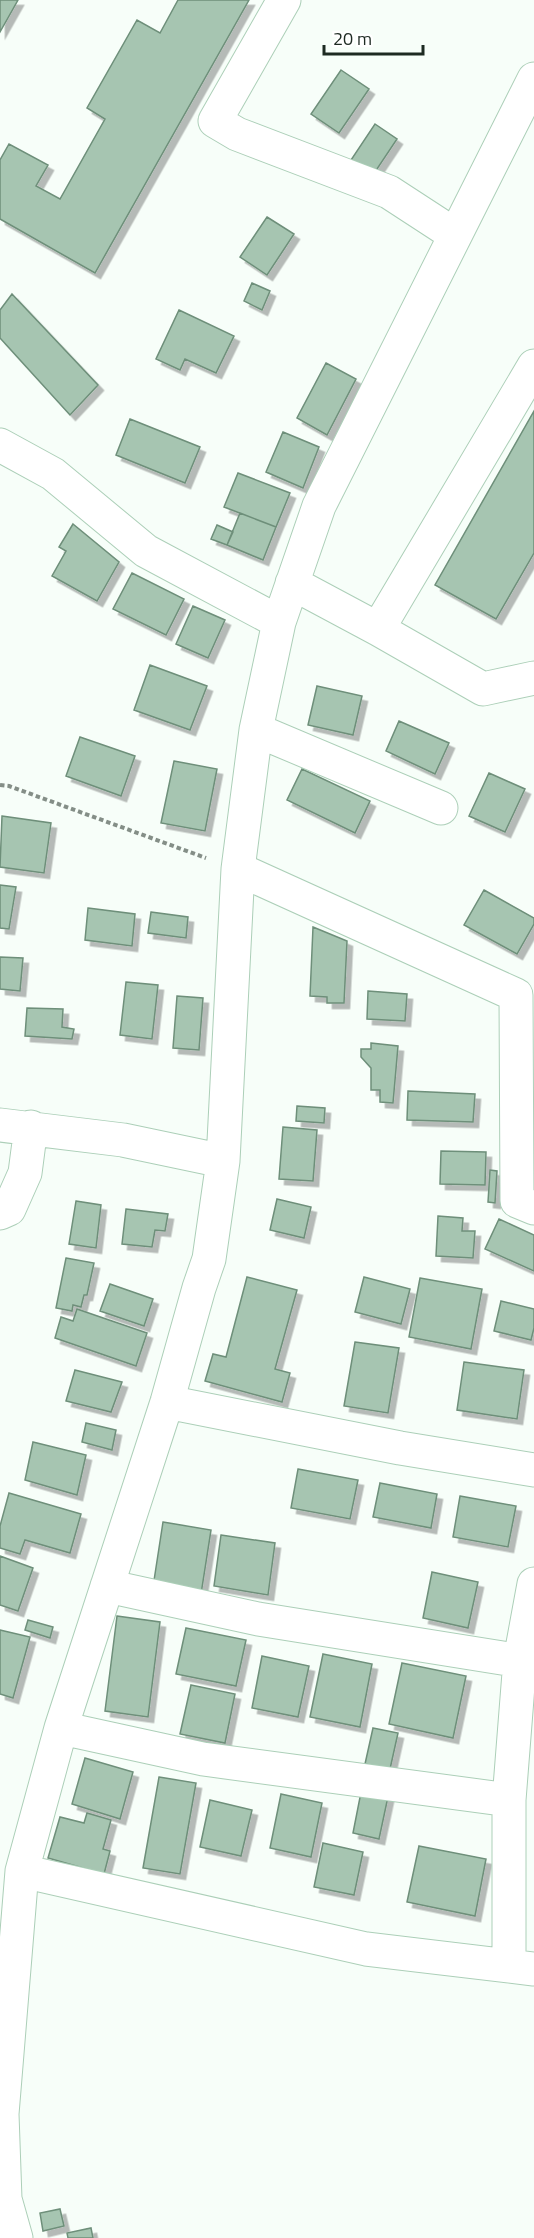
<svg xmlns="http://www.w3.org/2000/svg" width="534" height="2238" font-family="'Titillium Web',sans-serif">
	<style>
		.building { fill: #a6c5b1; stroke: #6e8f7a; stroke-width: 1.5; filter: url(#shadow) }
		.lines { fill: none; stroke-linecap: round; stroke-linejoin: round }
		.minor-casing { stroke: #accfb8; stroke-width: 35 }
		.path { stroke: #848e87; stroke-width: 4; stroke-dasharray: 4.5 3; stroke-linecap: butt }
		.minor { stroke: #fff; stroke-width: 33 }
	</style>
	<defs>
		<filter id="shadow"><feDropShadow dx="5.5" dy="5.5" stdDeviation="0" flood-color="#0004"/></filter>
	</defs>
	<rect width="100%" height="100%" fill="#f7fef9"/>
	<path class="building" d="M0,0H18L0,32Z
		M178,0H249L95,273L0,219V160L9,144L48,165L36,186L60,199L105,119L87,108L137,20L160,33Z
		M341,70L369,89L339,133L311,114Z
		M375,124L397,139L373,175L351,160Z
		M267,217L294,234L267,275L240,257Z
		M252,283L270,291L262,310L244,301Z
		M12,294L98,385L70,415L0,338V310Z
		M179,310L234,336L216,373L185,359L180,370L156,359Z
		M326,363L356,379L327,435L297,418Z
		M534,411V553L496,619L435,585Z
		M130,419L200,447L185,483L116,455Z
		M283,432L319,447L303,488L266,472Z
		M238,473L290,493L276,527L224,507Z
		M240,513L276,527L263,560L227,545Z
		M73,524L119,562L97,601L52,576L66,551L59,547Z
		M217,525L233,532L227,545L211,539Z
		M132,573L184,599L166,635L113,609Z
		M193,606L225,620L208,658L176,644Z
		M150,665L207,686L190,730L134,710Z
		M317,686L362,696L353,735L308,725Z
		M399,721L449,743L435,774L386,751Z
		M80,737L135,756L121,796L66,776Z
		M174,761L217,769L205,831L161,823Z
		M302,769L370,801L355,833L287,800Z
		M489,773L525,789L505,832L469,816Z
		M2,816L51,823L44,873L0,867Z
		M0,885L16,887L9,929L0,928Z
		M484,890L534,918V924L517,954L464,925Z
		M88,908L135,914L132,946L85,940Z
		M151,912L188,917L186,938L148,933Z
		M313,927L347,941L344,1003H327V997L310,996Z
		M0,957L23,958L20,991L0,989Z
		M126,982L158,985L152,1039L120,1035Z
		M368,991L407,994L405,1021L367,1019Z
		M177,996L203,998L199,1050L173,1048Z
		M27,1008L63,1009L62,1027L74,1029L72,1039L25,1036Z
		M371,1043L398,1046L393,1103L380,1102V1090H371V1068L361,1057V1049H371Z
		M408,1091L475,1094L473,1122L407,1120Z
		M297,1106L325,1108L324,1123L296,1121Z
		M283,1127L317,1130L313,1181L279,1179Z
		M441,1151L486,1152L485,1185L440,1184Z
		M490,1170L497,1171L495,1203L488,1202Z
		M277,1199L311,1207L304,1238L270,1230Z
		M76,1201L101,1205L96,1248L69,1244Z
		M126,1209L168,1214L165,1231L155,1230L152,1247L122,1244Z
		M438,1216L463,1218L462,1231H475L473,1258L436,1256Z
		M499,1219L534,1235V1271L485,1249Z
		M66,1258L94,1263L87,1295H84L81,1307L73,1305L72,1311L56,1308Z
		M247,1277L297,1290L275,1369L290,1373L282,1402L205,1381L213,1354L226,1357Z
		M364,1277L410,1289L401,1324L355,1312Z
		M420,1278L482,1289L471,1349L409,1337Z
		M110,1284L153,1299L144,1326L100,1311Z
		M501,1301L534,1309V1328L531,1340L494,1331Z
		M77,1309L147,1333L136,1366L55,1338L61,1317L73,1321Z
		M355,1342L399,1348L388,1413L344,1406Z
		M464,1362L524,1370L517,1419L457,1410Z
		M75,1370L122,1382L111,1412L66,1401Z
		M86,1423L116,1430L112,1450L82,1442Z
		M33,1442L86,1455L77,1495L25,1480Z
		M298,1469L358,1480L350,1519L291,1508Z
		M380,1483L437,1494L431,1528L373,1517Z
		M9,1493L81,1514L70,1553L25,1540L20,1554L0,1548V1526Z
		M460,1496L516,1506L508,1547L453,1537Z
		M163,1522L211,1530L201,1594L153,1587Z
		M221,1535L275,1543L268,1595L214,1586Z
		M0,1556L33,1568L18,1611L0,1605Z
		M432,1572L478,1582L468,1628L423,1618Z
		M117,1616L160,1622L148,1717L105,1711Z
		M28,1620L53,1627L50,1638L25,1630Z
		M186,1628L246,1640L236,1686L176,1674Z
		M0,1630L30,1637L13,1698L0,1694Z
		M323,1654L372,1664L360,1727L310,1717Z
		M262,1656L309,1666L298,1717L252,1708Z
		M402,1663L466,1676L453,1738L389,1724Z
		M191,1685L235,1694L225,1743L180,1734Z
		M373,1728L398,1733L390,1769L365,1764Z
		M85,1758L133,1772L120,1819L72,1804Z
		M159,1777L196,1783L180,1874L143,1868Z
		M362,1787L389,1792L379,1839L353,1833Z
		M281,1794L322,1803L311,1857L270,1848Z
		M210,1800L252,1810L241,1856L200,1847Z
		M87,1813L111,1820L103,1849L110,1851L104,1874L48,1858L60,1817L84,1823Z
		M323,1843L363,1852L354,1895L314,1887Z
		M419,1846L486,1859L475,1916L407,1902Z
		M60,2209L64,2226L43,2231L40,2213Z
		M91,2228L93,2238H68L67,2233Z"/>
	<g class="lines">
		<defs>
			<path id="minor" d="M284,0L215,121L237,134L389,192L455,235
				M0,445L53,474L146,551L279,622
				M292,583L378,629L483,689L534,678
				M378,629L534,366
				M256,730L441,808
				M238,869L516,995L517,1201L534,1208
				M0,1125L123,1140L223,1161
				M0,1213L9,1209L25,1173L31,1127
				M167,1402L400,1448L534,1470
				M107,1586L258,1619L534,1663
				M61,1728L203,1759L509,1800
				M22,1871L366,1949L534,1969
				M509,1966V1800L520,1660L534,1584
				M16,2238L5,2199L2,2114L22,1871L61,1728L167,1402L199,1288L209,1259L223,1161L238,869L256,730L279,622L319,506L534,79"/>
		</defs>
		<use href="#minor" class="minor-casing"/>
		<path class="path" d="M0,785L9,786L206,858"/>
		<use href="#minor" class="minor"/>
	</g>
	<path d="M324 45v9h99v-9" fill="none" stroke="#1d2a22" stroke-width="3"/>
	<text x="333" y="45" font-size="18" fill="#1d2a22" stroke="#ffffff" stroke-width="4.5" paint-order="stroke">20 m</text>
</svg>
